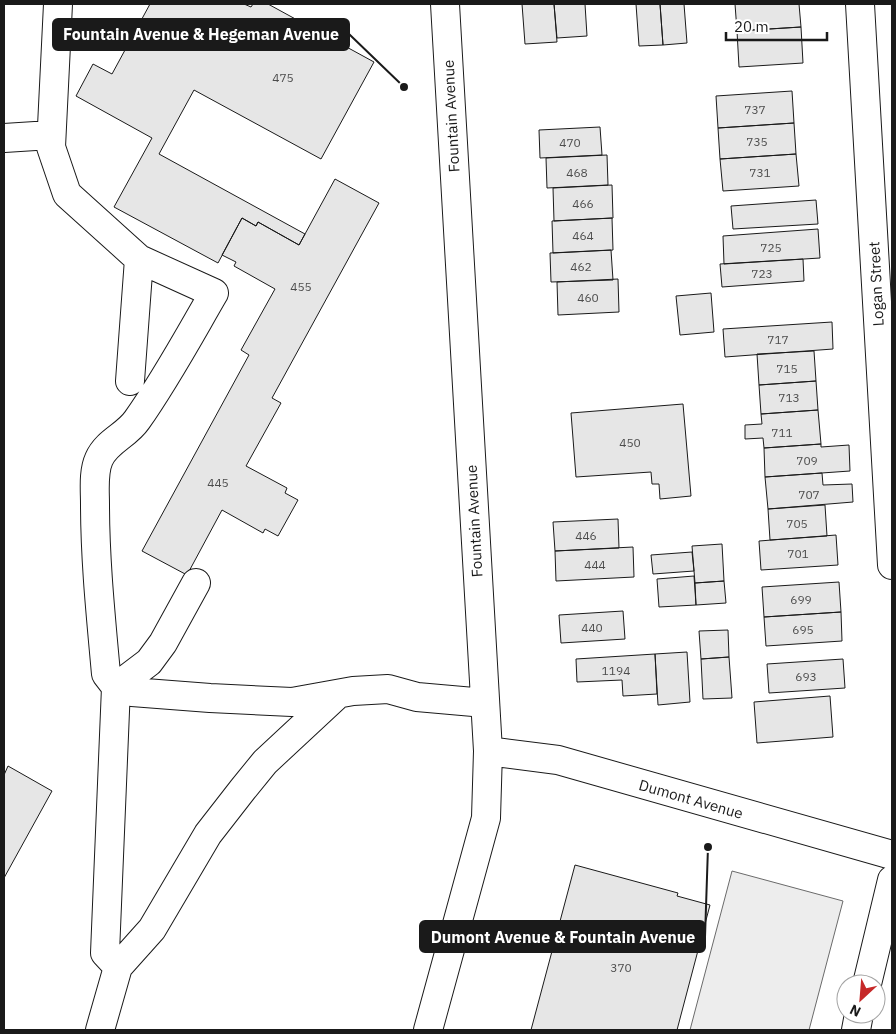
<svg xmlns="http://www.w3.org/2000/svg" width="896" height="1034" font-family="'IBM Plex Sans',sans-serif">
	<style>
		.parking { fill: #ededed; stroke: #6a6a6a }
		.building { fill: #e6e6e6; stroke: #1a1a1a }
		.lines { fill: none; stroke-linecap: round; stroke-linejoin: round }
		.minor-casing { stroke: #1a1a1a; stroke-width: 30 }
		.minor { stroke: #fff; stroke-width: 28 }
		.labels { text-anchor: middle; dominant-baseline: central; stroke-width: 4; stroke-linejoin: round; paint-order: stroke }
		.number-label { font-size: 12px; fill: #4d4d4d }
		.street-label { font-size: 15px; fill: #1a1a1a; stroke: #fff }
		.leader { fill: none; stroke: #1a1a1a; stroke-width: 2 }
		.callout-dot { fill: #1a1a1a; stroke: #fff; stroke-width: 2 }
		.callout { fill: #1a1a1a; stroke: #1a1a1a; stroke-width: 2 }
		.callout-label { font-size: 16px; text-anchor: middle; font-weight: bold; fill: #fff }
	</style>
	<rect width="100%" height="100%" fill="#fff"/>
	<path class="parking" d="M732,871L843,901L809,1030H690Z"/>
	<path class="building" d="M150,4H244L251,7L253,4H268L374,62L321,159L194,90L159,154L305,234L299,245L258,222L256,226L242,218L218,263L114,207L152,138L76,96L93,64L112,74Z
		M522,4H554L557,42L525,44Z
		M554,4H585L587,36L557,38Z
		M636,4H660L663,45L639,46Z
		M660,4H684L687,43L663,45Z
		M735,4H799L801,27L737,31Z
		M801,27L803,63L739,67L737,31Z
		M792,91L794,123L718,128L716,96Z
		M794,123L796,154L720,159L718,128Z
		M600,127L602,155L540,158L539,130Z
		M796,154L799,186L723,191L720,159Z
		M607,155L608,185L547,188L546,158Z
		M335,179L379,203L272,398L281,403L246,466L287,488L285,493L298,500L278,536L265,529L263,533L222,510L187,575L142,551L249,355L241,350L275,289L234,266L236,262L222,255L242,218L256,226L258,222L299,245Z
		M612,185L613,218L554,221L553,188Z
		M816,200L818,224L733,229L731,206Z
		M612,218L613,250L553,253L552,221Z
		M818,229L820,258L724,264L723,236Z
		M611,250L613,280L551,282L550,253Z
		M803,259L804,281L722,287L720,264Z
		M618,279L619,312L558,315L557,282Z
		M711,293L714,332L680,335L676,296Z
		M832,322L833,349L725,357L723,329Z
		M814,351L816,381L759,385L757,354Z
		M816,381L818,410L761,414L759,385Z
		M683,404L691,496L660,499L659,484H652L651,472L576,477L571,413Z
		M818,410L821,444L764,448L763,438L745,439V425L762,424L761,414Z
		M821,444V447L849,445L850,471L765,477L764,448Z
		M822,473L823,485L852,484L853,502L768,509L765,477Z
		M825,505L827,536L770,540L768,509Z
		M618,519L619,548L555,551L553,522Z
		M836,535L838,565L761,570L759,541Z
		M722,544L724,581L695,583L692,546Z
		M633,547L634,577L556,581L555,551Z
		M692,552L694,571L653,574L651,555Z
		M694,576L696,605L659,607L657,579Z
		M724,581L726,603L696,605L695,583Z
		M839,582L841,612L764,617L762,587Z
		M623,611L625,639L561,643L559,615Z
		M841,612L842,641L766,646L764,617Z
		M728,630L729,657L701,659L699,631Z
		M687,652L690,702L658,705L655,654Z
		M655,654L657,694L623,696L622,680L577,682L576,659Z
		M729,657L732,698L703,699L701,659Z
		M843,659L845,688L769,693L767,664Z
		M830,696L833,737L757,743L754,702Z
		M8,766L52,791L4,878V775Z
		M575,865L678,893L677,896L710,905L677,1030H531Z"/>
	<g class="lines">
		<defs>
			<path id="minor" d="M58,4L51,147L67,194L139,259L214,293C189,336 166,379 137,420C126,436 107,441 99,459C93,472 95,490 95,504C95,561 101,618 106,674L116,687L132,692L210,698L292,702L353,691L388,689L417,697L485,703
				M860,4L892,565
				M4,138L51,135
				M130,381L139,259
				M488,751L558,760L892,855
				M118,967L152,929L208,834L243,789L265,762L337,695
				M867,984L892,880
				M100,1030L118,967L105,953L116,687L149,662L163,643L196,583
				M428,1030L486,818L488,751L445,4
				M856,1030L859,1014"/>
		</defs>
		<use href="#minor" class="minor-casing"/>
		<use href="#minor" class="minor"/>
	</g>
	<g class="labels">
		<g class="number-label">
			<text x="283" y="77">475</text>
			<text x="755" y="109">737</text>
			<text x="757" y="141">735</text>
			<text x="570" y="142">470</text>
			<text x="577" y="172">468</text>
			<text x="760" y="172">731</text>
			<text x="583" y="203">466</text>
			<text x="583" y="235">464</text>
			<text x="771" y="247">725</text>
			<text x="581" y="266">462</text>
			<text x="762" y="273">723</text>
			<text x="301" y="286">455</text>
			<text x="588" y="297">460</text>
			<text x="778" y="339">717</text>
			<text x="787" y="368">715</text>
			<text x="789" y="397">713</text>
			<text x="782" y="432">711</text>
			<text x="630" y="442">450</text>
			<text x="807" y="460">709</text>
			<text x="218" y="482">445</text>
			<text x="809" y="494">707</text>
			<text x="797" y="523">705</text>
			<text x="586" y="535">446</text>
			<text x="798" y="553">701</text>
			<text x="595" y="564">444</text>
			<text x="801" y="599">699</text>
			<text x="592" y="627">440</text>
			<text x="803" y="629">695</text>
			<text x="616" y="670">1194</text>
			<text x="806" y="676">693</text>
			<text x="621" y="967">370</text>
		</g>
		<g class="street-label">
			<text transform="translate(451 116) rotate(-93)">Fountain Avenue</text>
			<text transform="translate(876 284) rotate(-93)">Logan Street</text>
			<text transform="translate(474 521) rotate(-93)">Fountain Avenue</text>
			<text transform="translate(691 799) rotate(16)">Dumont Avenue</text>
		</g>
	</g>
	<path class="leader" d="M404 87L349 34M708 847L705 937"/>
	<g class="callout-dot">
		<circle cx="404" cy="87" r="5"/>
		<circle cx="708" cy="847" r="5"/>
	</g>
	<g class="callout">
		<rect x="53" y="19" width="296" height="31" rx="5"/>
		<rect x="420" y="921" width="285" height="31" rx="5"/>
	</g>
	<g class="callout-label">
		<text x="201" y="40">Fountain Avenue &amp; Hegeman Avenue</text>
		<text x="563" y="943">Dumont Avenue &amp; Fountain Avenue</text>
	</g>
	<rect width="896" height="1034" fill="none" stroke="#1a1a1a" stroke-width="10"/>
	<g transform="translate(861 999) rotate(206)"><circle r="24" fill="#ffffff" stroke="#a3a3a3"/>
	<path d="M0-4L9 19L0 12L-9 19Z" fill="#c62828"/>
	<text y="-8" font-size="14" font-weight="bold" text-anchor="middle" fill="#1a1a1a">N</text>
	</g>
	<path d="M726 32v8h101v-8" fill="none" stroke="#1a1a1a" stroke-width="2.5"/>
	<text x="734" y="32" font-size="15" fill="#1a1a1a" stroke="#ffffff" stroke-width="4" paint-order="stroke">20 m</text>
</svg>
